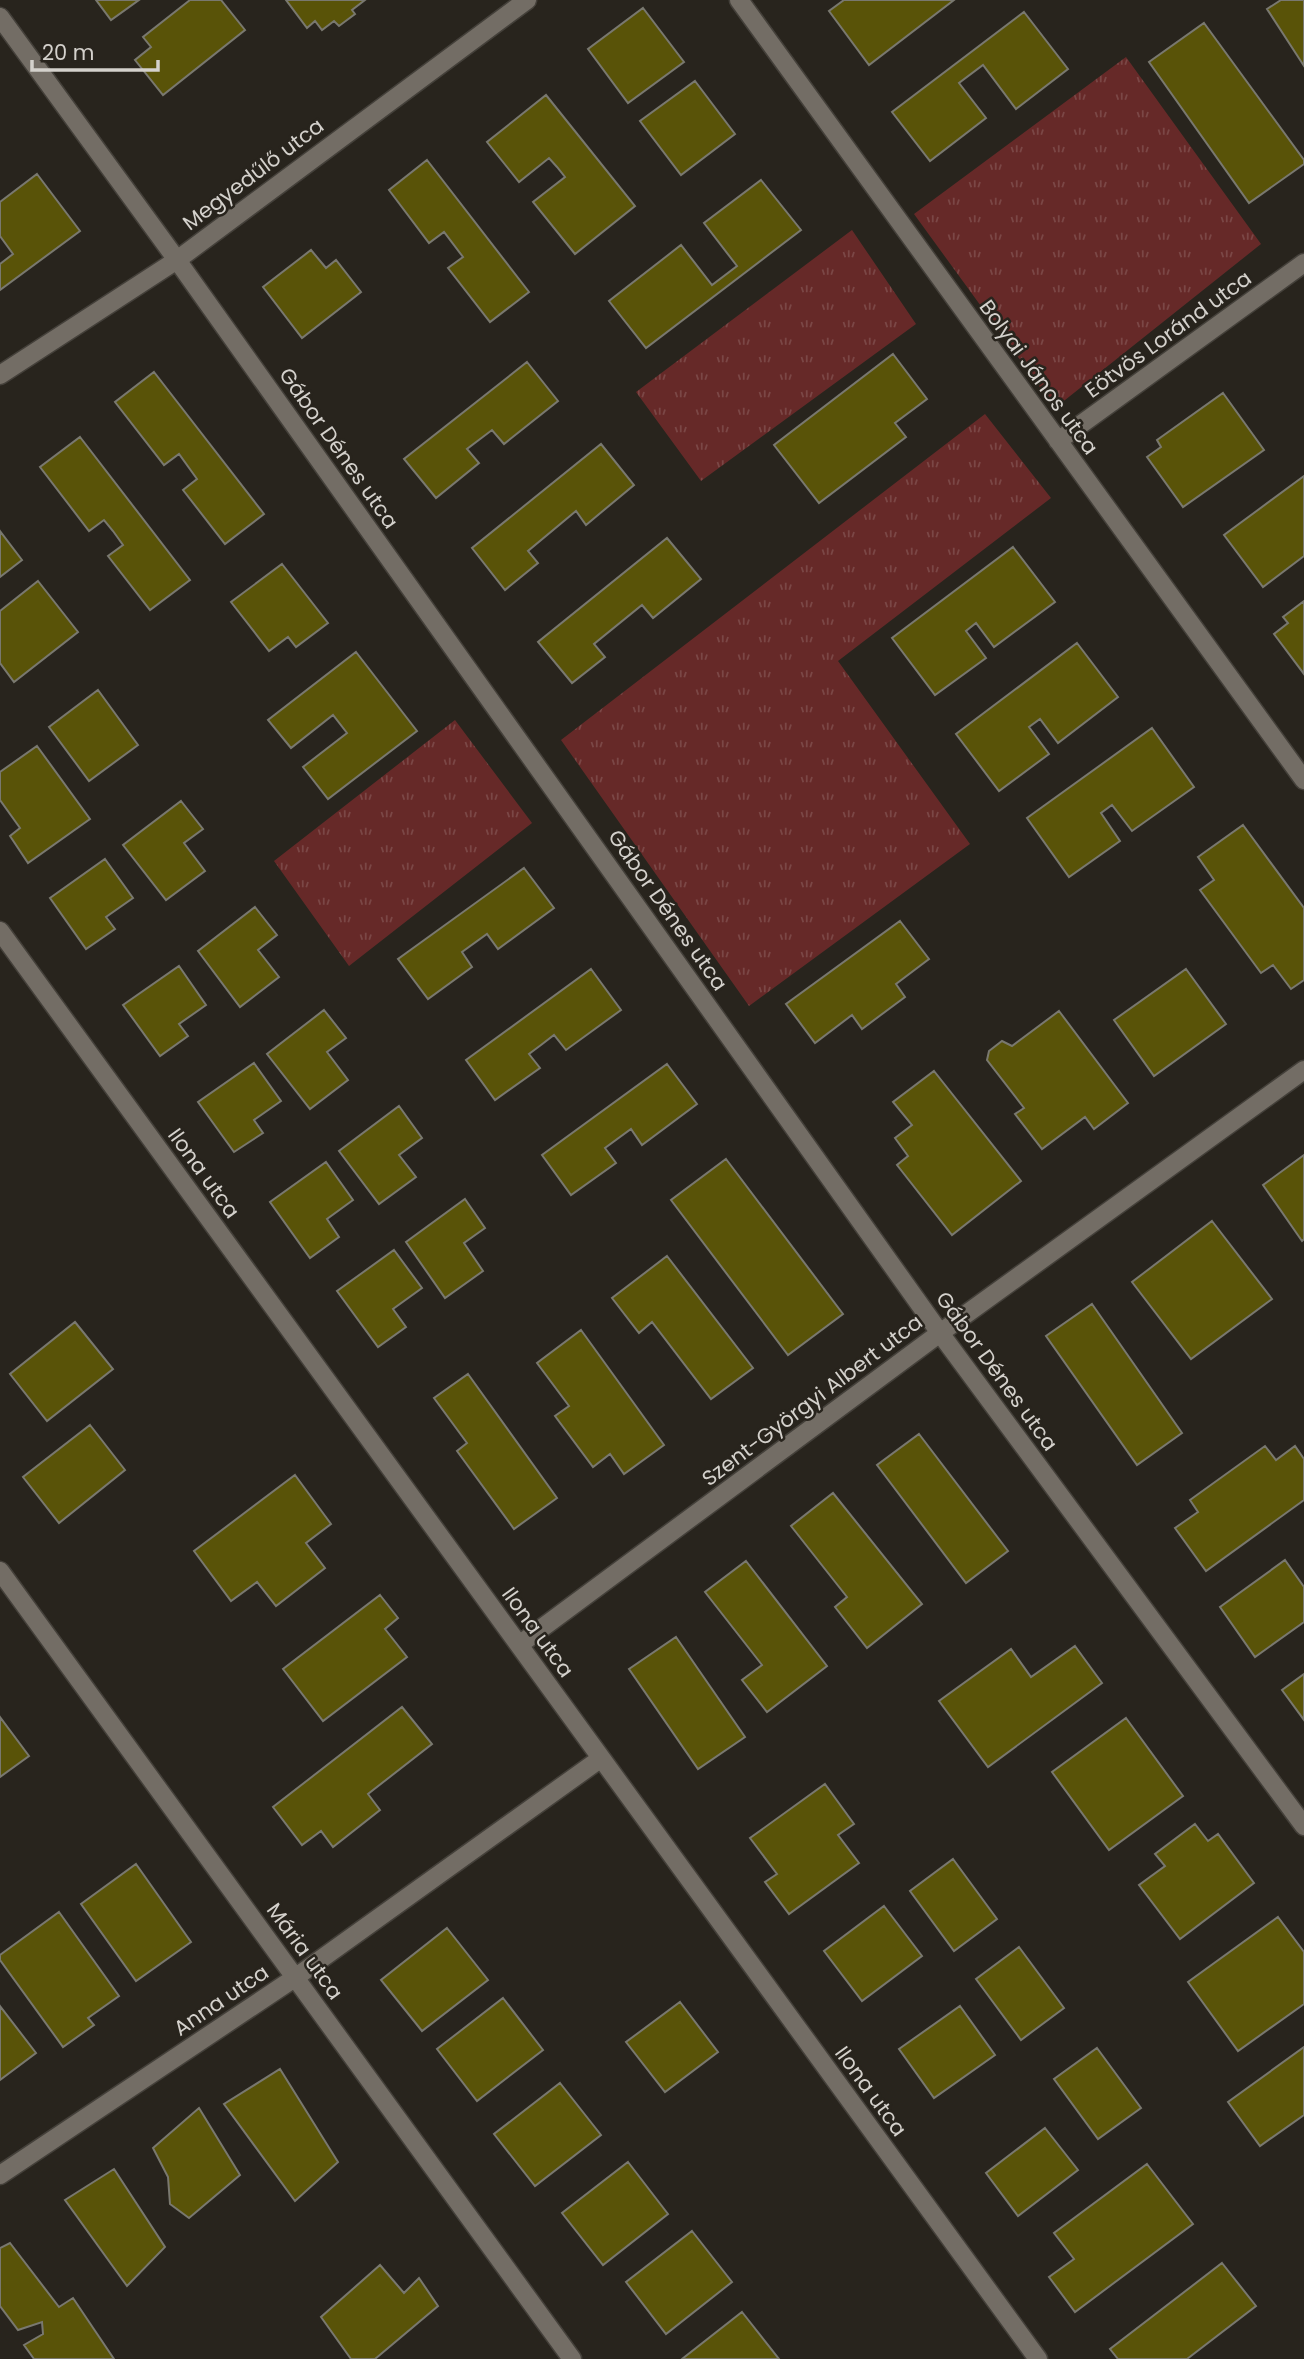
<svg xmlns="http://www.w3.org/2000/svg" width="1304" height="2359" font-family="Poppins,sans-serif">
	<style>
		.grass { fill: url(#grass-tufts) }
		.building { fill: #595308; stroke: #79786f; stroke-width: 2 }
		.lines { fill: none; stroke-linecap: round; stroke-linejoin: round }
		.street-casing { stroke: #44403a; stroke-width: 21 }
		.street { stroke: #736d65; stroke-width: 18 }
		.labels { text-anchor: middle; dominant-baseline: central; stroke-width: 5; stroke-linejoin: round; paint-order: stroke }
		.street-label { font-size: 21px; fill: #d4d1cc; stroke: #28241d }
	</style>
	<defs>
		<pattern id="grass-tufts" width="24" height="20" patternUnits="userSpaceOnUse" patternTransform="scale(1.75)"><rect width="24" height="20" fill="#662928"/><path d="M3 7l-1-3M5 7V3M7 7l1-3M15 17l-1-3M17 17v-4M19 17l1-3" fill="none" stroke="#7b4746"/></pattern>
	</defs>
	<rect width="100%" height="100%" fill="#28241d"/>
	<path class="grass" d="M1126,57L1261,244L1055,408L914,214Z
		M852,230L916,324L701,481L636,392Z
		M985,414L1051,498L838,661L970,844L749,1006L561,740Z
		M455,720L532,823L349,966L274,861Z"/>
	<path class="building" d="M96,0H139L111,20Z
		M190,0H221L245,30L163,95L135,60L151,47L143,37Z
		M286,0H365L352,10L355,14L339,26L334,21L322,30L315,21L307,28Z
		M844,0H954L869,65L829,11Z
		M1281,0H1304V66L1267,9Z
		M643,8L684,62L628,103L588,49Z
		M1024,12L1068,69L1016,109L983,65L959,83L986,118L930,161L892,112Z
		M1204,23L1304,160V164L1249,203L1149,62Z
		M695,81L735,134L681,175L640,121Z
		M546,95L635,206L575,254L533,202L565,177L557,167L549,158L519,182L487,142Z
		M427,160L529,292L490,322L448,268L463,257L444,232L429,243L389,190Z
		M37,174L80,231L0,290V264L13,254L0,236V202Z
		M761,180L801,230L646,348L609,301L681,245L712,285L737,266L704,223Z
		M311,250L326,268L336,260L361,292L302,338L263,287Z
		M893,354L927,399L895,423L906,437L819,503L774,445Z
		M527,362L558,401L504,444L492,430L467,449L479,463L436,498L404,459Z
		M154,372L264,514L225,544L183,490L197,479L179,454L164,465L115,402Z
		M1223,393L1264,450L1183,507L1147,457L1161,447L1157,440Z
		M80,437L190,580L150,610L108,556L123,545L113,531L104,520L89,531L40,467Z
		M601,444L634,485L586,525L576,511L528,551L538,563L505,590L472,548Z
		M1304,476V556L1263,587L1224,535Z
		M0,531L22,560L0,577Z
		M667,538L701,579L653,618L642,605L594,644L605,657L572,683L538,642Z
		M1013,547L1055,602L994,647L976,623L966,631L986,658L935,695L892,638Z
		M282,564L328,623L296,647L288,637L269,651L231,602Z
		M38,581L78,632L14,682L0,663V611Z
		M1304,601V674L1274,634L1288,623L1283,617Z
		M1077,643L1118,697L1058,743L1040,719L1029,727L1049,754L999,791L956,734Z
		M356,652L417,731L328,799L303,767L347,733L333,715L291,748L268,720Z
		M98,690L138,745L89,781L49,727Z
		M1152,728L1194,787L1132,831L1112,805L1101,813L1120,841L1069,877L1027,818Z
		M37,746L90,819L28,863L10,836L20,828L0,800V772Z
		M181,801L203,829L184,843L205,871L166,900L123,845Z
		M1243,825L1304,908V980L1291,989L1273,965L1261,973L1200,890L1214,880L1198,857Z
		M105,859L133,898L106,917L115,929L86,949L50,898Z
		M524,868L554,908L498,949L487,934L462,952L472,967L428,999L398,959Z
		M255,907L277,935L258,950L279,977L240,1007L198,951Z
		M900,921L929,959L896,984L905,997L862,1029L852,1015L815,1043L786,1004Z
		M179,966L206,1005L179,1024L188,1036L160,1056L123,1005Z
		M591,969L621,1010L566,1050L554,1035L541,1045L529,1054L540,1068L495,1100L466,1060Z
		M1186,969L1226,1024L1154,1076L1114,1020Z
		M324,1010L346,1038L327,1052L348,1080L310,1109L267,1054Z
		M1059,1011L1128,1103L1094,1129L1085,1117L1042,1149L1015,1114L1024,1108L987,1060L989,1051L1002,1041L1012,1046Z
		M254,1063L281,1101L254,1120L263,1133L234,1152L198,1102Z
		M667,1064L697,1104L642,1145L631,1129L605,1148L616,1163L571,1195L542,1155Z
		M934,1071L1021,1181L952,1235L897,1165L908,1156L895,1138L912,1125L893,1102Z
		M399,1106L422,1138L399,1155L416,1177L379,1204L339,1151Z
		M1304,1155V1239L1302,1241L1263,1185Z
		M726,1159L843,1314L788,1355L671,1200Z
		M326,1162L353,1200L327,1219L339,1237L310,1258L270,1202Z
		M465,1199L485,1228L464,1243L483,1271L445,1298L406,1242Z
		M1212,1221L1272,1299L1191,1359L1132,1282Z
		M394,1250L422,1288L393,1309L406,1327L378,1347L337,1291Z
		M667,1256L753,1368L711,1399L652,1322L639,1333L612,1298Z
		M1092,1304L1182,1433L1137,1465L1046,1336Z
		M75,1322L113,1369L47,1421L10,1374Z
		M581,1330L664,1445L624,1474L610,1454L593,1467L555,1416L569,1406L537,1363Z
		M468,1374L557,1498L514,1529L457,1451L467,1443L434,1398Z
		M90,1425L125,1470L59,1523L23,1477Z
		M919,1434L1008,1551L966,1583L877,1465Z
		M1265,1446L1276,1460L1295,1446L1304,1459V1500L1206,1571L1175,1528L1198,1512L1190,1500Z
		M295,1475L331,1524L306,1543L325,1568L276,1606L257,1582L231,1601L194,1551Z
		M833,1493L922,1604L867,1648L835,1607L847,1597L791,1526Z
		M1285,1560L1304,1587V1622L1255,1657L1220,1607Z
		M746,1561L827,1666L767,1712L742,1680L762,1665L705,1592Z
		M380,1595L398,1618L385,1629L407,1657L323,1721L283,1669Z
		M676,1637L745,1737L698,1769L629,1669Z
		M1075,1646L1102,1683L988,1767L939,1701L1011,1649L1031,1677Z
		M1304,1674V1720L1282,1690Z
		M402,1707L432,1744L368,1794L380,1810L333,1847L321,1831L302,1845L273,1807Z
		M0,1717L29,1756L0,1777Z
		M1126,1718L1183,1796L1109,1850L1052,1772Z
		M825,1784L854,1824L838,1835L859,1863L789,1914L765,1882L777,1874L750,1838Z
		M1195,1824L1208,1841L1218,1834L1254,1883L1180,1939L1139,1885L1165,1866L1155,1854Z
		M953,1859L997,1919L954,1951L910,1891Z
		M136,1864L191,1942L136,1981L81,1904Z
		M884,1906L922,1956L862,2001L824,1951Z
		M59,1912L119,1996L88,2018L94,2025L63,2047L0,1960V1955Z
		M1278,1917L1304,1952V2004L1238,2051L1188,1982Z
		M447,1928L488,1980L422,2031L381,1980Z
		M1019,1947L1064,2008L1021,2040L976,1979Z
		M503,1998L543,2050L477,2101L437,2049Z
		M680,2002L718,2052L665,2092L626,2042Z
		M0,2006L36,2053L0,2080Z
		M960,2006L995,2055L934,2098L899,2049Z
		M1304,2047V2115L1260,2146L1228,2102Z
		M1097,2048L1141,2108L1098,2139L1054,2079Z
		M280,2069L338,2162L295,2201L224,2104Z
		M560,2083L601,2135L535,2186L494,2134Z
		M199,2108L240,2175L189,2218L170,2204L168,2177L153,2148Z
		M1045,2128L1078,2170L1018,2216L986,2173Z
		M628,2162L668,2214L603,2265L562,2213Z
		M1147,2164L1193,2224L1075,2312L1049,2277L1074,2259L1054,2233Z
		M114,2169L165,2247L127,2286L65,2200Z
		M692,2231L732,2282L666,2334L626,2282Z
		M10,2243L59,2307L73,2298L114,2359H34L24,2345L43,2334L42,2322L18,2330L0,2306V2248Z
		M1222,2263L1256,2306L1187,2359H1118L1110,2349Z
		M380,2265L404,2293L419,2278L438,2306L375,2359H351L321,2317Z
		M742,2312L779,2359H682Z"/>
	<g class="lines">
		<defs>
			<path id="street" d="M739,0L1304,780
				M0,17L177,260L940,1333L1304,1826
				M0,375L177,260L527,0
				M1058,441L1304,263
				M0,931L1038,2359
				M0,1571L572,2359
				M519,1645L940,1333L1304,1070
				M0,2175L296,1977L600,1759"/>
		</defs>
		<use href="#street" class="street-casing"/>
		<use href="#street" class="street"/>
	</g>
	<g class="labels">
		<g class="street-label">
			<text transform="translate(253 174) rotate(-37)">Megyedűlő utca</text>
			<text transform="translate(1168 334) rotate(-36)">Eötvös Loránd utca</text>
			<text transform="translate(1039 377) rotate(54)">Bolyai János utca</text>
			<text transform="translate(339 448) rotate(55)">Gábor Dénes utca</text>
			<text transform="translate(668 910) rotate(55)">Gábor Dénes utca</text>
			<text transform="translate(204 1173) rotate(54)">Ilona utca</text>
			<text transform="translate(997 1371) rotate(54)">Gábor Dénes utca</text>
			<text transform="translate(812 1400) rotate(-37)">Szent-Györgyi Albert utca</text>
			<text transform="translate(538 1632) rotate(54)">Ilona utca</text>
			<text transform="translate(305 1951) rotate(54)">Mária utca</text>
			<text transform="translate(221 2000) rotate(-34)">Anna utca</text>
			<text transform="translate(871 2091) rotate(54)">Ilona utca</text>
		</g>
	</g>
	<path d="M32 60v10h126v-10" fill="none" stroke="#d4d1cc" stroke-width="3.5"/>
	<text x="42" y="60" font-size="21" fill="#d4d1cc" stroke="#28241d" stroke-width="5" paint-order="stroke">20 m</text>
</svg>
